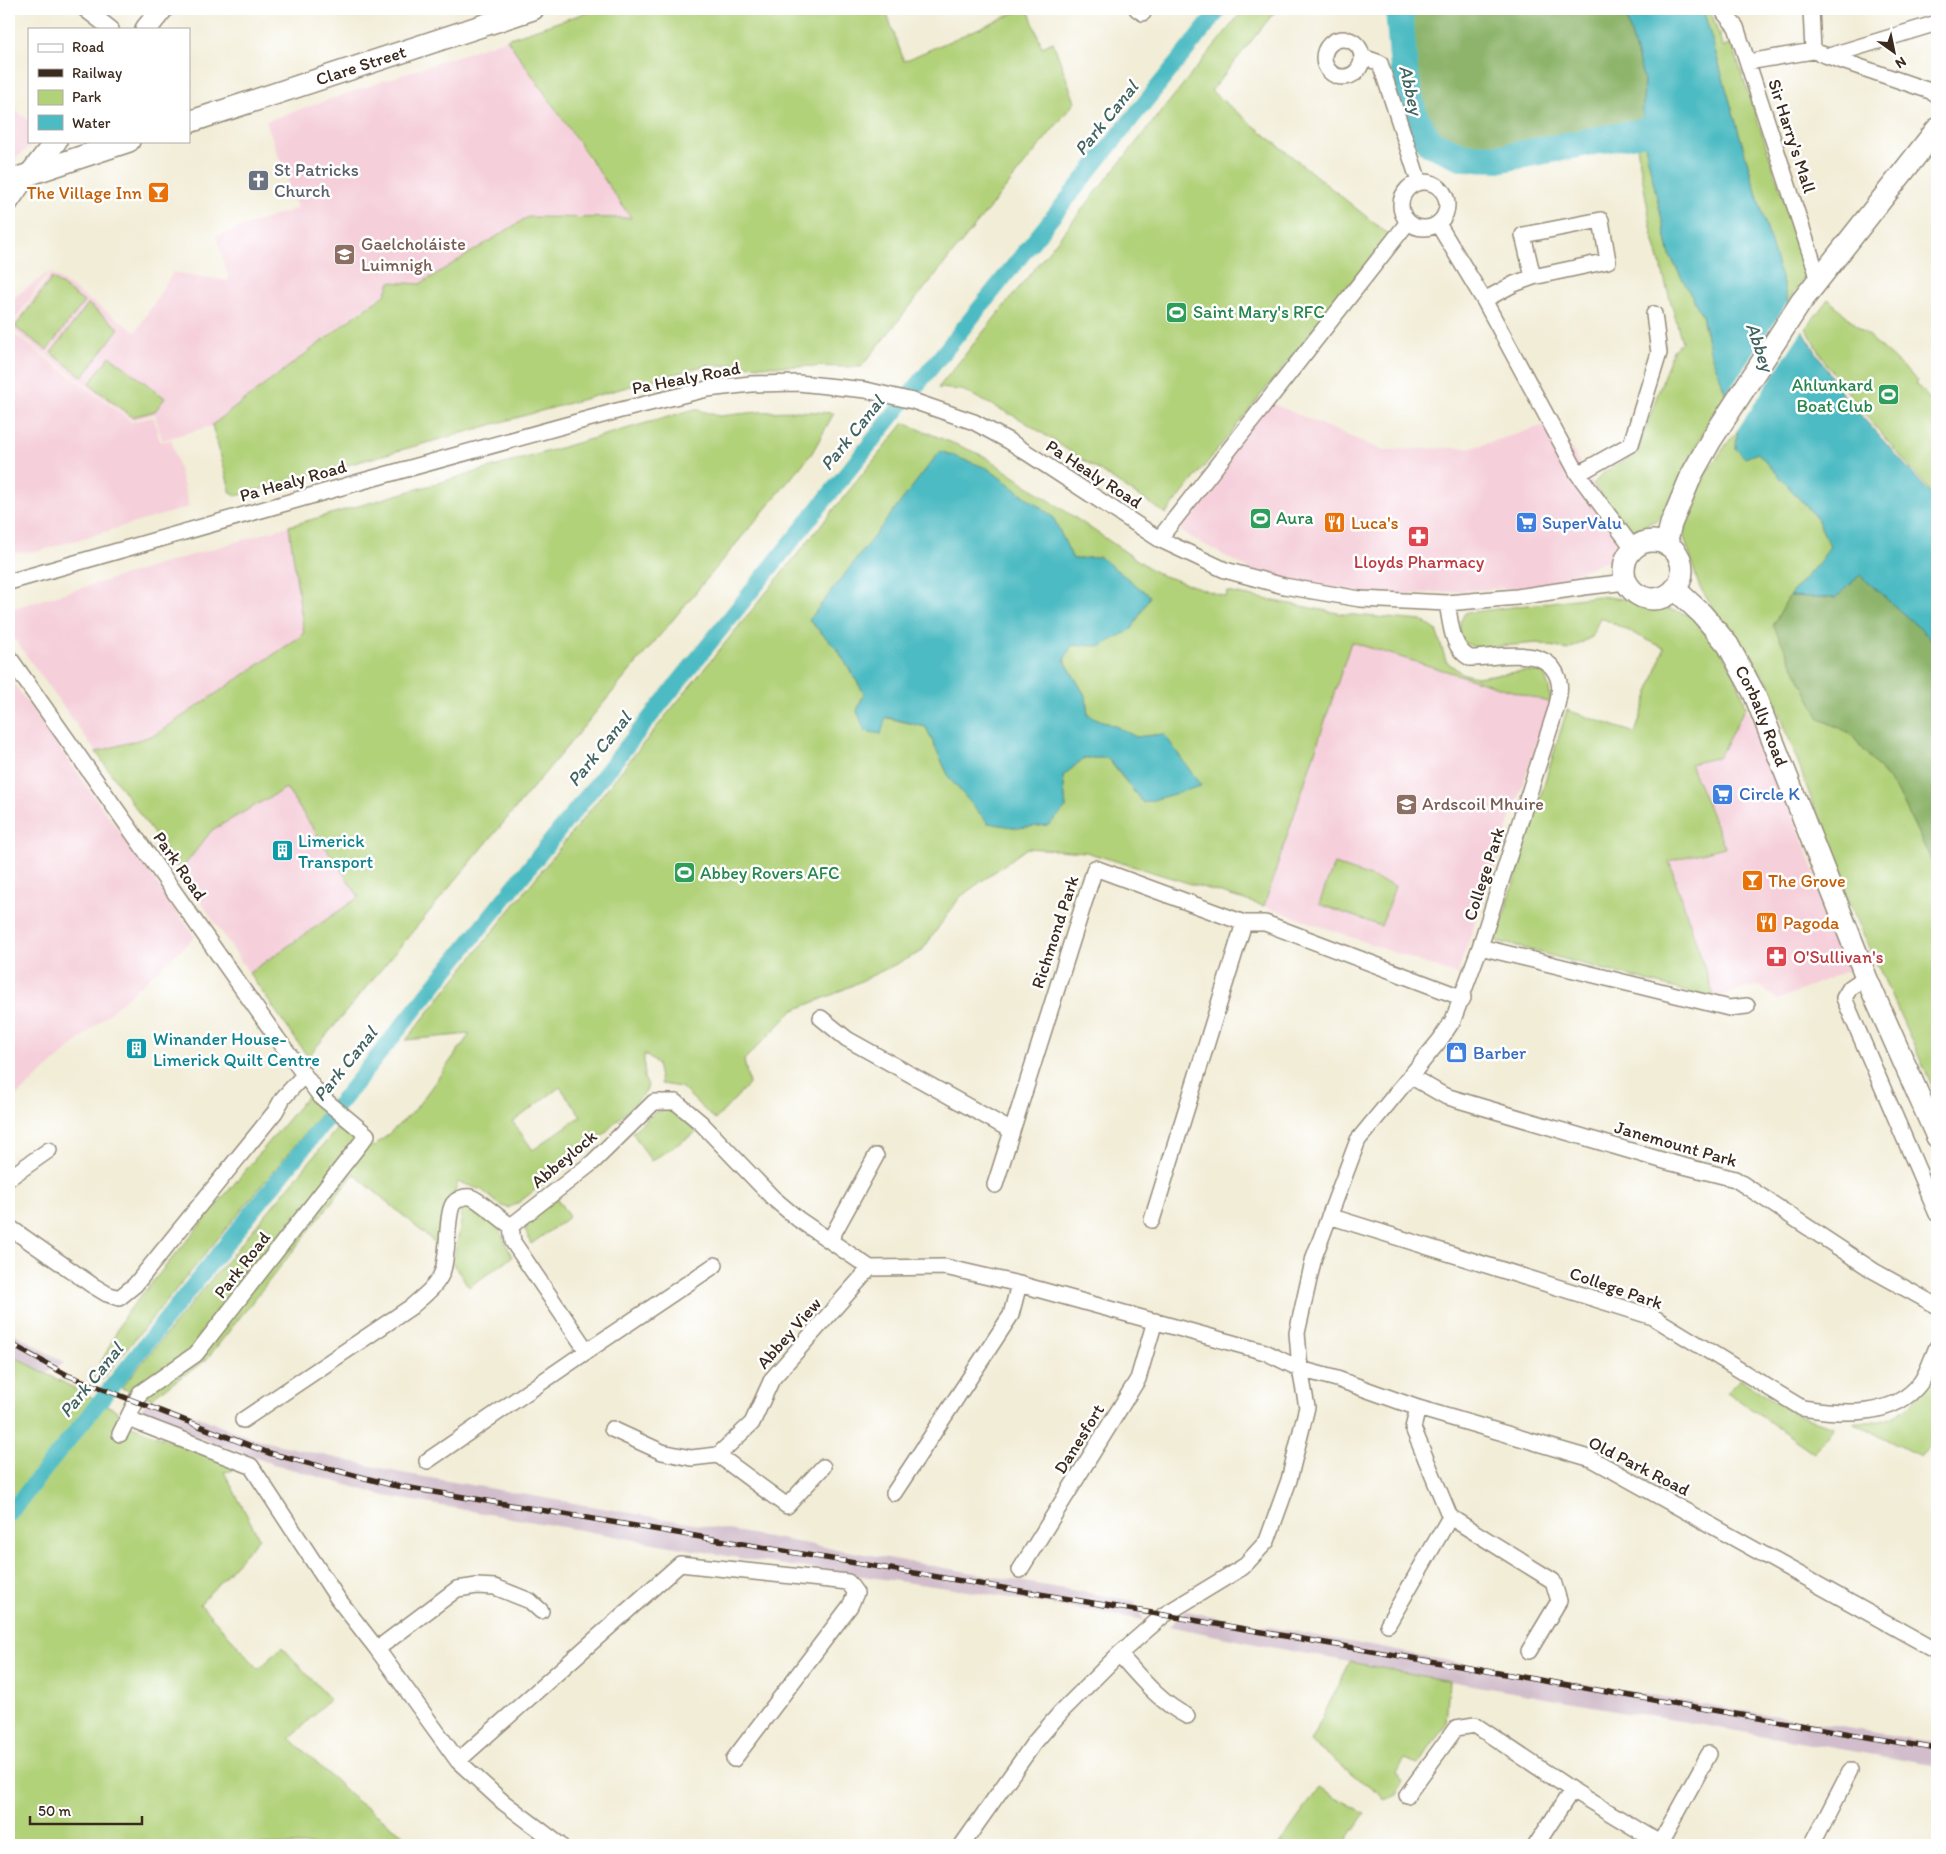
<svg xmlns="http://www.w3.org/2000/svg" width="1946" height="1854" font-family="Itim,sans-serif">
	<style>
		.built { fill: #f5cfda }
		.industrial { fill: #d1bdcb }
		.green { fill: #b2d27a; stroke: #767e4c; fill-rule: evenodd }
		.forest { fill: #8db46a; stroke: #646f44 }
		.water { fill: #4dbbc3; stroke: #447270 }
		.pier { fill: #f2edd7 }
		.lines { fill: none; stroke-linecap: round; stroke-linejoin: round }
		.canal { stroke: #4dbbc3; stroke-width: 16 }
		.river { stroke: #4dbbc3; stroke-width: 28 }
		.minor-casing { stroke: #968c7a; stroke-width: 18 }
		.secondary-casing { stroke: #968c7a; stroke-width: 24 }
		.minor { stroke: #fff; stroke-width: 15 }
		.secondary { stroke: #fff; stroke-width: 21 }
		.rail-casing { stroke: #3b2a1e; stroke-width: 5.5 }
		.rail { stroke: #fff; stroke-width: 4; stroke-dasharray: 11; stroke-linecap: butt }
		.labels { text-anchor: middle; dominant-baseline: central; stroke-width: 5; stroke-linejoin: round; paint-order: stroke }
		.street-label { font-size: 18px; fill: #3b2a1e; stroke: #fff }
		.worship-label { font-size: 18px; fill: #5b616d; stroke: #fff; text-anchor: start }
		.food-label { font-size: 18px; fill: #c56008; stroke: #fff; text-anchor: start }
		.education-label { font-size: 18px; fill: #785e54; stroke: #fff; text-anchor: start }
		.leisure-label { font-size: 18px; fill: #27864d; stroke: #fff; text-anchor: start }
		.shop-label { font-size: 18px; fill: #366cbe; stroke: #fff; text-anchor: start }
		.health-label { font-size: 18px; fill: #be3a42; stroke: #fff }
		.culture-label { font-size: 18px; fill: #0d838f; stroke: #fff; text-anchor: start }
		.water-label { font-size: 19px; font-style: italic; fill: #426460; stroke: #fff }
	</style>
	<rect width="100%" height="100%" fill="#fff"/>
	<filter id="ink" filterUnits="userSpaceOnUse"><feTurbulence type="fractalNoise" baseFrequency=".02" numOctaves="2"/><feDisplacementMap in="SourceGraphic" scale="10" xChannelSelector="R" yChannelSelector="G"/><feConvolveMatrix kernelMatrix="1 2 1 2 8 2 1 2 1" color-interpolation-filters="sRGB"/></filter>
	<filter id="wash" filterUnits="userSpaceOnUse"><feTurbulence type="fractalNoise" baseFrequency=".0096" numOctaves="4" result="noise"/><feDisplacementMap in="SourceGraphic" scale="20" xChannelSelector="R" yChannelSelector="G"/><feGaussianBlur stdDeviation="1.12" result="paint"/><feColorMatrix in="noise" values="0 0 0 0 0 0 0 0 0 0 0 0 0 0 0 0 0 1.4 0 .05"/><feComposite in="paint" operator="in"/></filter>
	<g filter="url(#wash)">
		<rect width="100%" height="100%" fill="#f2edd7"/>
		<path class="built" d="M507,39L590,161L631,218L528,217L420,284L390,283L384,294L358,312L212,426L162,440L155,414L132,420L11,329L51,273L136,332L173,272L229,281L216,236L297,208L266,121Z
			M9,105L29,121V141H38L9,163Z
			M50,271L9,328V301Z
			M9,330L132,422L154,417L160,442L171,439L189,507L39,551L9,553Z
			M1259,398L1382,450L1475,447L1555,422L1593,484L1622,524L1609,560L1540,586L1381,596L1267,579L1180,531L1190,508Z
			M289,526L304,634L155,735L96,752L13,637L11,609Z
			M1351,641L1551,703L1457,975L1264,906Z
			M9,677L195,937L14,1098L9,1092Z
			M1746,706L1796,823L1851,969L1778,1000L1760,986L1746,987L1715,999L1669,860L1725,847L1690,764L1719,757Z
			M286,787L359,897L249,973L180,871L212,830Z"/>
		<path class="industrial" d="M9,1330L65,1363L45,1373L9,1354Z
			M151,1398L254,1439L402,1473L1134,1601L1144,1620L961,1590L756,1561L385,1496L273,1464L136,1415Z
			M1186,1611L1460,1663L1937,1743V1766L1449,1681L1260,1645L1169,1626Z"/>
		<path class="green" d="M597,9H810L814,17L837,9H885L904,61L1023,9H1028L1042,47L1053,42L1075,102L861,367L706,365L236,496L231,493L212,425L359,313L385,295L390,282L420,284L528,217L631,218L507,39Z
			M1244,9H1277L1211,91L1389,235L1166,514L1022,420L962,390L938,388Z
			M1703,9H1710L1723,47L1732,44L1808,271L1788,302Z
			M1644,138L1670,256L1702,315L1704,328L1726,395L1710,418L1665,511L1657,520L1634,530L1622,524L1593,484L1604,472L1637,453L1673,350L1682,342L1653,238L1636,141Z
			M52,278L84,302L47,350L15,327Z
			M1828,299L1918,381L1916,384L1937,407V499L1872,423L1827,365L1806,328Z
			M88,304L119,328L83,377L51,353Z
			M110,356L165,398L155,411L132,417L89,384Z
			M695,409L719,416L758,412L797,411L834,413L812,453L308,1057L249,973L359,897L286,788L212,830L180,871L96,752L155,735L304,634L289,526Z
			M904,423L984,456L1158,574L1226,597L1227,592L1343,614L1422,621L1436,630L1446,661L1461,673L1476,677L1525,671L1544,673L1549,688L1551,703L1351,642L1264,906L1086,852L1027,848L960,897L921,952L832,995L794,1010L744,1060L749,1084L715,1120L681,1087L661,1084L657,1063L644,1054V1078L648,1086L644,1094L592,1146L518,1203L508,1208L500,1205L482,1190L458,1182L439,1246L354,1174L206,1360L151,1398L121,1388L340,1125L374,1147L414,1111L470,1034L406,1040L638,750ZM987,468L1053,517L1073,559L1101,646L1072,645L1064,659L1086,697L1088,715L1117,727L1136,737L1164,734L1143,803L1107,758H1084L1063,776L1066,808L950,779L926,727L857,711L864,693L837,649L809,620ZM560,1087L581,1116L533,1150L513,1122Z
			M1737,430L1736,449L1758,453L1816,517L1830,547L1821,560L1789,596L1820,719L1850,733L1898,792L1937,872V1097L1849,902L1768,681L1728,632L1699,586L1682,530L1703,477Z
			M1599,596L1640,601L1689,615L1725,656L1740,688L1746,706L1719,757L1690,764L1725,847L1669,861L1715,999L1496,941L1567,710L1635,733L1664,648L1600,617L1592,637L1568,650L1538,643L1477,648L1460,641V622L1465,613Z
			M1334,864L1395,886L1381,926L1319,904Z
			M309,1094L325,1109L102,1379L94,1377L125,1315Z
			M672,1108L697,1132L651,1161L632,1132L655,1112Z
			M557,1198L569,1217L531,1244L525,1230L532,1218Z
			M468,1202L489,1216L501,1233L512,1257L469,1287L453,1264L461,1221L462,1207Z
			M9,1354L116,1410L122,1422L241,1469L224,1472L259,1538L200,1604L259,1669L282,1647L330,1699L290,1738L358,1802L403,1834L394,1845H9Z
			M1937,1365V1438L1920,1457L1853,1422C1861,1421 1872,1423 1880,1421C1912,1413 1923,1391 1937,1365Z
			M1740,1379L1795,1414L1834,1427L1814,1453L1727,1392Z
			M1350,1662L1449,1681L1446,1724L1418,1765L1404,1760L1396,1773L1403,1781L1397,1794L1385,1799L1310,1742Z
			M1319,1788L1365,1813L1343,1845H1279Z"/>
		<path class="forest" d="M1406,9H1624L1644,80L1642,126L1485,153L1436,141L1420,114L1411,67Z
			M1860,575L1937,644V872L1898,792L1850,733L1820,719L1773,625L1789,596L1835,598Z"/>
		<path class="water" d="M1624,9H1703L1788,302L1803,331L1842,394L1937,501V644L1860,575L1835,598L1789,596L1821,560L1830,546L1816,517L1758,453L1745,458L1736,449L1737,430L1720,377L1711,355L1702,315L1670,256L1642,132L1644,80Z
			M940,451L987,468L1053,517L1073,559L1100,557L1150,596L1132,629L1101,646L1072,645L1064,660L1086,697L1088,715L1117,727L1136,737L1164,734L1201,786L1143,803L1108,758H1084L1063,776L1066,808L1049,825L1018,828L988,823L950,779L926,727L886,717L881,734L865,731L857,711L864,693L837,649L809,620Z"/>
		<path class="pier" d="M1788,302L1794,308L1804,328L1734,435L1724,397Z"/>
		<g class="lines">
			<path class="canal" d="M9,1514L1220,9"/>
			<path class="river" d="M1399,9L1404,70L1413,114L1430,143L1464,157L1502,158L1642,132L1680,123"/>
		</g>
	</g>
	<g filter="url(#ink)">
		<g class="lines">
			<defs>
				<path id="minor" d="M85,9L111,29
					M1137,9L1143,13
					M1723,9L1725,14L1736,27L1819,280
					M1811,9L1813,51
					M1324 58a19 19 0 1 1 38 0a19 19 0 1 1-38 0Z
					M1829,56L1937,23
					M1363,57L1380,63L1419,182
					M1748,62L1813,51L1930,91L1937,96
					M1401 205a23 23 0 1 1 46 0a23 23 0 1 1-46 0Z
					M9,205L31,173
					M1438,224L1484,300L1578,474L1633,548
					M1484,300L1514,284L1533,277L1608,261L1601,220L1523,235L1533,277
					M1578,474L1631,444L1659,353L1654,314
					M1159,539L1408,222
					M9,582L363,481L617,411L707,389L751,384L798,383L866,390L913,401L974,422L1009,441L1159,539L1225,570L1284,586L1360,599L1447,603L1517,597L1584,587L1626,582
					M9,657L277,1038L320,1096L367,1135L196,1354L140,1393L120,1434
					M1480,947L1729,1008L1747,1006
					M1866,977L1850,988L1844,998L1937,1214
					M821,1018L847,1039L1012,1131
					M1410,1076L1445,1096L1668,1162L1735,1179L1874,1271L1937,1306
					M9,1178L49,1150
					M995,1185L1095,868L1244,923
					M1329,1216L1653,1317L1802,1408C1841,1414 1894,1419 1921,1382C1928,1372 1932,1358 1937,1347
					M1152,1220L1244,923H1265L1463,998
					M9,1227L92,1285L107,1294L119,1298L135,1285L275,1112L283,1098L304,1075
					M830,1240L876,1156
					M715,1265L587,1351L513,1242L511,1226L593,1162L654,1102H676L701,1123L773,1198L798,1219L870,1268
					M870,1268L945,1267L1019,1284L1265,1352L1300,1369L1337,1379L1418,1408L1592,1459L1937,1651
					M130,1415L134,1421L251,1466L338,1599L377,1649L458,1761L503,1802L560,1845
					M243,1420L411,1307C422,1297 436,1287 442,1273C449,1255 446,1216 453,1204C457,1199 464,1196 470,1197C477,1198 503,1221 511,1226
					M612,1429L662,1452L691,1458L718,1455L752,1423L772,1379L870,1268
					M718,1455L787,1506L823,1467
					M427,1461L587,1351
					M894,1493L1011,1315L1019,1284
					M1450,1517L1553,1581L1559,1601L1529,1651
					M1020,1570L1138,1379L1155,1321
					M1388,1624L1450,1517L1413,1428L1418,1408
					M377,1649L457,1589L477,1586L495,1587L530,1601L541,1611
					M1119,1654C1140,1677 1159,1702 1187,1716
					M458,1761L680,1564L848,1582L856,1593L850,1606L734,1759
					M1407,1795L1456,1728L1475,1725L1572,1790L1663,1845
					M1660,1843L1709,1754
					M962,1845L1034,1743L1062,1711L1119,1654L1164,1615L1243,1567L1267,1541L1289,1480L1307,1407L1300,1369L1297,1333L1314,1257L1358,1140L1440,1040L1453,1020L1480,947L1556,709C1558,701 1561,690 1559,682C1551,643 1499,658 1470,658C1451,648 1451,623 1447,603
					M1536,1845L1572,1790
					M1812,1845L1850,1771"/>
				<g id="secondary">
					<path d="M146,29L162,9"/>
					<path id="s1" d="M189,122L533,9"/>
					<path d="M31,173L56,141"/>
					<path d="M9,181L129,141"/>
					<circle cx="1653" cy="570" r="29"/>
					<path d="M1666,544L1671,524L1692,474L1711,440L1801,302L1937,129"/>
					<path id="s2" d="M1675,589L1702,614L1728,645L1754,693L1866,977L1937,1137"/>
				</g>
			</defs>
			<use href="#minor" class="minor-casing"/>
			<use href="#secondary" class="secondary-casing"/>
			<use href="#minor" class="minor"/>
			<use href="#secondary" class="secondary"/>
			<defs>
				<path id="rail" d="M9,1343L67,1375L269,1453L392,1485L1164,1615L1937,1749"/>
			</defs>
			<use href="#rail" class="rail-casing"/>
			<use href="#rail" class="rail"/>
		</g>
	</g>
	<defs>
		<symbol id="church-square" viewBox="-11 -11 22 22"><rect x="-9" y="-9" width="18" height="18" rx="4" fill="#6b7280" stroke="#fff"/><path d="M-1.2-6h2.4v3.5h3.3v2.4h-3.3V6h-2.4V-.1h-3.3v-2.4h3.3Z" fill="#fff"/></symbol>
		<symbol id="bar-square" viewBox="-11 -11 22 22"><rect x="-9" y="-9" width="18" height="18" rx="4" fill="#e8710a" stroke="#fff"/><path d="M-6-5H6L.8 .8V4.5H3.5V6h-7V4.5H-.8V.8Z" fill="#fff"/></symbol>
		<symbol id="school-square" viewBox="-11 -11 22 22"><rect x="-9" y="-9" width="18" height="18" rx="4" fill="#8d6e63" stroke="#fff"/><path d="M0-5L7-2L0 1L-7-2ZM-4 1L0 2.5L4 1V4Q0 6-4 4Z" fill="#fff"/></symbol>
		<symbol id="stadium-square" viewBox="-11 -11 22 22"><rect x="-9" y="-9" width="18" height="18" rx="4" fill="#2e9e5b" stroke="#fff"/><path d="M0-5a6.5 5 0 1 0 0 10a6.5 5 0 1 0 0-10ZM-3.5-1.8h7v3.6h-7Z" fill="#fff"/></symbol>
		<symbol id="restaurant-square" viewBox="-11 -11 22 22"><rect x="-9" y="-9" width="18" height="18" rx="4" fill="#e8710a" stroke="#fff"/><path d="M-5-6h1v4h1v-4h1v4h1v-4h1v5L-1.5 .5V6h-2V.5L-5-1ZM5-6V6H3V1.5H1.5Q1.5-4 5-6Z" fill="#fff"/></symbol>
		<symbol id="supermarket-square" viewBox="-11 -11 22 22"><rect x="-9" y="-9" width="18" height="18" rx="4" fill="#3f7fe0" stroke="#fff"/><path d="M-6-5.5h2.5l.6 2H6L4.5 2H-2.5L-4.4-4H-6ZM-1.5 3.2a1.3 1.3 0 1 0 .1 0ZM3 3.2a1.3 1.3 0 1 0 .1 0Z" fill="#fff"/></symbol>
		<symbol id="pharmacy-square" viewBox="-11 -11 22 22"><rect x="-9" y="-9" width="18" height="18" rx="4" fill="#e0444e" stroke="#fff"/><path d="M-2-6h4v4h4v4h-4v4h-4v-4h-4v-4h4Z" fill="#fff"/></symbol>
		<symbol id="building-square" viewBox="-11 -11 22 22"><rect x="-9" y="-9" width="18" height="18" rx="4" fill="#0f9aa8" stroke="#fff"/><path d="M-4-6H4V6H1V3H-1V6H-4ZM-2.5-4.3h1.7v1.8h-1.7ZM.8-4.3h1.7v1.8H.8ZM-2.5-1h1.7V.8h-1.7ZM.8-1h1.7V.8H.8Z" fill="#fff"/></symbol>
		<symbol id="shop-square" viewBox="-11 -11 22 22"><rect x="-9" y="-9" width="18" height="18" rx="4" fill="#3f7fe0" stroke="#fff"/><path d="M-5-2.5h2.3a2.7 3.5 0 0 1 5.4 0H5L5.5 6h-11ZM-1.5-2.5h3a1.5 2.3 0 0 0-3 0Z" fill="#fff"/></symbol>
	</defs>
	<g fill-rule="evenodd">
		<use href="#church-square" x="246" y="168" width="25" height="25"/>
		<use href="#bar-square" x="146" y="180" width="25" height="25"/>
		<use href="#school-square" x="332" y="242" width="25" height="25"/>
		<use href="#stadium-square" x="1164" y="300" width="25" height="25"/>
		<use href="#stadium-square" x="1876" y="382" width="25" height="25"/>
		<use href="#stadium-square" x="1248" y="506" width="25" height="25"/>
		<use href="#restaurant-square" x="1322" y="510" width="25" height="25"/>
		<use href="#supermarket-square" x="1514" y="510" width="25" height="25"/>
		<use href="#pharmacy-square" x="1406" y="524" width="25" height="25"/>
		<use href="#supermarket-square" x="1710" y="782" width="25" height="25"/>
		<use href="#school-square" x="1394" y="792" width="25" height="25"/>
		<use href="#building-square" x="270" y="838" width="25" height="25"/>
		<use href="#stadium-square" x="672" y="860" width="25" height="25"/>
		<use href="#bar-square" x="1740" y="868" width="25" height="25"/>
		<use href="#restaurant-square" x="1754" y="910" width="25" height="25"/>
		<use href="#pharmacy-square" x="1764" y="944" width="25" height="25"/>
		<use href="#building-square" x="124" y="1036" width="25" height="25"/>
		<use href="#shop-square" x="1444" y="1040" width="25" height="25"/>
	</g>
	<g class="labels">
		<g class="street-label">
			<text stroke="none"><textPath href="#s1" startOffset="181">Clare Street</textPath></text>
			<text transform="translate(1792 136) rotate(72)">Sir Harry's Mall</text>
			<text transform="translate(686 378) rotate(-11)">Pa Healy Road</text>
			<text transform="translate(1094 474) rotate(33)">Pa Healy Road</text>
			<text transform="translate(293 481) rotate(-16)">Pa Healy Road</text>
			<text stroke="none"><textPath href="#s2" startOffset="156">Corbally Road</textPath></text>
			<text transform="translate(180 866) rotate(55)">Park Road</text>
			<text transform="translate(1484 874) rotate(-72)">College Park</text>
			<text transform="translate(1055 932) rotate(-72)">Richmond Park</text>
			<text transform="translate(1676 1144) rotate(16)">Janemount Park</text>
			<text transform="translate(564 1159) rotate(-40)">Abbeylock</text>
			<text transform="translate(242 1265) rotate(-52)">Park Road</text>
			<text transform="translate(1616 1288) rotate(19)">College Park</text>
			<text transform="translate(789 1333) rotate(-49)">Abbey View</text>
			<text transform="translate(1079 1439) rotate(-58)">Danesfort</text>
			<text transform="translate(1639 1466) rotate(27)">Old Park Road</text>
		</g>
		<g class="worship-label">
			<text x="274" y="170">St Patricks<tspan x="274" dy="21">Church</tspan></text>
		</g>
		<g class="food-label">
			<text x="142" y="193" text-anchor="end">The Village Inn</text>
			<text x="1351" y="523">Luca's</text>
			<text x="1768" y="881">The Grove</text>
			<text x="1783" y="923">Pagoda</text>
		</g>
		<g class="education-label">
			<text x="361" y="244">Gaelcholáiste<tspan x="361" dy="21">Luimnigh</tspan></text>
			<text x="1422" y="804">Ardscoil Mhuire</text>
		</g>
		<g class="leisure-label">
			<text x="1193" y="312">Saint Mary's RFC</text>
			<text x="1873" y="385" text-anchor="end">Ahlunkard<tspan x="1873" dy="21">Boat Club</tspan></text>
			<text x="1276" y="518">Aura</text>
			<text x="700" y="873">Abbey Rovers AFC</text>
		</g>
		<g class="shop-label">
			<text x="1542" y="523">SuperValu</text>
			<text x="1739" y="794">Circle K</text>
			<text x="1473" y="1053">Barber</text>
		</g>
		<g class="health-label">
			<text x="1419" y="562">Lloyds Pharmacy</text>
			<text x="1793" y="957" text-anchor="start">O'Sullivan's</text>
		</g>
		<g class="culture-label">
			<text x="298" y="841">Limerick<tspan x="298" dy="21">Transport</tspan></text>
			<text x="153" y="1039">Winander House-<tspan x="153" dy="21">Limerick Quilt Centre</tspan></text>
		</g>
		<g class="water-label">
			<text transform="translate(1411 90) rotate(77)">Abbey</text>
			<text transform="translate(1106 118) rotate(-51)">Park Canal</text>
			<text transform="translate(1760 347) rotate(71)">Abbey</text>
			<text transform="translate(852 433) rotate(-51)">Park Canal</text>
			<text transform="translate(599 749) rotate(-51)">Park Canal</text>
			<text transform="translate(345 1064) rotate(-51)">Park Canal</text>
			<text transform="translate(91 1380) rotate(-51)">Park Canal</text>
		</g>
	</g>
	<rect width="1946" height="1854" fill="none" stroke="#fff" stroke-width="30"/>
	<rect x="28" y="28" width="162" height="115" fill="#ffffff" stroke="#b1aaa5"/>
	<rect x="38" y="44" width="25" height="8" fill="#ffffff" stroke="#b1aaa5"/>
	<text x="72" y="52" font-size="15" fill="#3b2a1e">Road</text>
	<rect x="38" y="69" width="25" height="8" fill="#3b2a1e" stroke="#b1aaa5"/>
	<text x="72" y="78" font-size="15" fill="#3b2a1e">Railway</text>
	<rect x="38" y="90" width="25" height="15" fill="#b2d27a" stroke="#b1aaa5"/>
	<text x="72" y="102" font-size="15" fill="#3b2a1e">Park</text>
	<rect x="38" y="115" width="25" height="15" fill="#4dbbc3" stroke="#b1aaa5"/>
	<text x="72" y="128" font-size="15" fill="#3b2a1e">Water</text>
	<g transform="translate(1894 52) rotate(147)" stroke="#ffffff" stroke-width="4" paint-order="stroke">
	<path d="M0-4L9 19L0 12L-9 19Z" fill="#3b2a1e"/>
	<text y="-8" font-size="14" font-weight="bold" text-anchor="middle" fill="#3b2a1e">N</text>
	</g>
	<path d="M30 1816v8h112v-8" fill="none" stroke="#3b2a1e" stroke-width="2.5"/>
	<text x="38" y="1816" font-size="15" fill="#3b2a1e" stroke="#ffffff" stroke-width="4" paint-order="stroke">50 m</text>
</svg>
